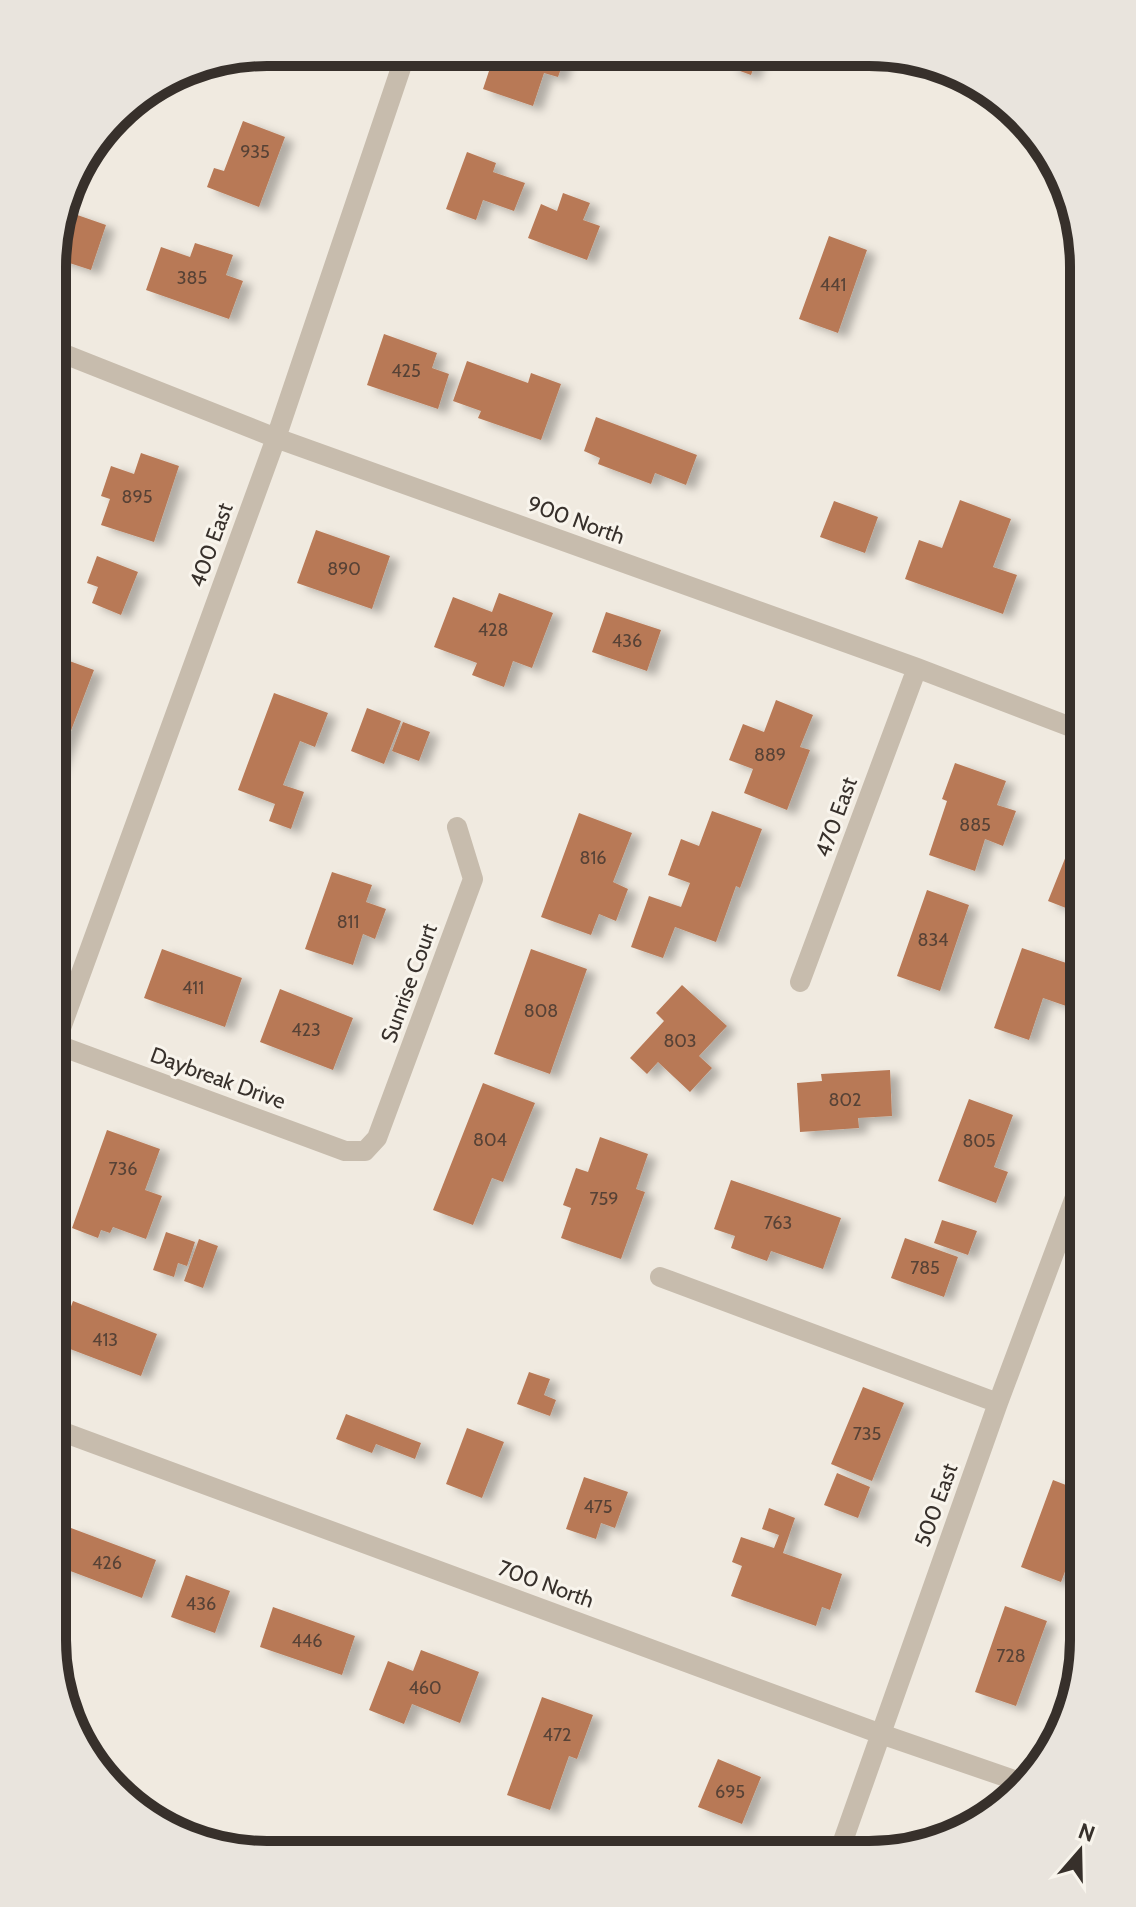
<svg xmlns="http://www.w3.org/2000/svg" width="1136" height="1907" font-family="Cabin,sans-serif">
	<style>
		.building { fill: #b87956; filter: url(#shadow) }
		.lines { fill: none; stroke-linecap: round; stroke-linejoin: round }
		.minor { stroke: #c7bcad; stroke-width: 20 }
		.labels { text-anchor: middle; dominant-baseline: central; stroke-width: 6; stroke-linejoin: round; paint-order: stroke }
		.number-label { font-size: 18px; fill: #574236 }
		.street-label { font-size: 22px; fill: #37302b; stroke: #f8f4ec }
		.rim { fill: none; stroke: #37302b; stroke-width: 10 }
	</style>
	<defs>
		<filter id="shadow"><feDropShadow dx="9" dy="5" stdDeviation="4" flood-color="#0004"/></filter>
	</defs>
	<rect width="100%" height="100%" fill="#f0eae0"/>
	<path class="building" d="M495,53L566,54L558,77L544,73L533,106L483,89Z
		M733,55H758L751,75L729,67Z
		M243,121L285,137L259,207L207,187L214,168L224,171Z
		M467,152L496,163L493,172L525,183L514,211L483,200L476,220L446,209Z
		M563,193L590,203L583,220L600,226L587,260L528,238L541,204L557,211Z
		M63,210L106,225L91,270L54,258V239Z
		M829,236L867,250L838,333L799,319Z
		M195,243L233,255L226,275L243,281L229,319L146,290L161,247L190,257Z
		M384,334L437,353L432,368L449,374L438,409L367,385Z
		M467,361L528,383L531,373L561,384L541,440L478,418L481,411L453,401Z
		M596,417L697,455L686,485L655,473L651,484L598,464L600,458L584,451Z
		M141,453L179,466L154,542L101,525L110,499L101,496L111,466L134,474Z
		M960,500L1011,519L993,567L1017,575L1003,614L905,579L919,540L942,548Z
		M834,501L878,517L865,553L820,537Z
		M316,530L390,556L372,609L297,583Z
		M97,556L138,572L121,615L92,603L98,587L87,583Z
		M499,593L553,613L532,668L513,661L504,687L472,675L477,663L434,647L453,597L492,612Z
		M606,612L661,630L647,671L592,652Z
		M53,655L94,670L53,778Z
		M274,693L328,713L315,747L300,741L283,785L304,792L291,829L269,821L275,804L238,790Z
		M776,700L813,715L800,747L810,750L787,810L744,793L753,769L729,760L743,724L764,732Z
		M367,708L401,721L384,764L351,751Z
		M403,722L430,732L419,761L392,751Z
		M955,763L1006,781L997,805L1016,811L1003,846L985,839L975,871L929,855L947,801L942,799Z
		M712,811L762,829L740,888L736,886L716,942L675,927L663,958L631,947L649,896L681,907L690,883L668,875L681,839L699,846Z
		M1084,811V915L1048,901Z
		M579,813L632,833L613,882L628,889L616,921L599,914L591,935L541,917Z
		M332,872L372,885L366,902L386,909L375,939L363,934L353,965L305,949Z
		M927,890L969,905L940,991L897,976Z
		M1022,948L1084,969L1072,1008L1043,998L1029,1040L994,1028Z
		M162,949L242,978L225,1027L144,998Z
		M531,949L587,969L550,1074L494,1054Z
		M682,985L727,1026L699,1056L712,1068L690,1092L658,1062L647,1074L630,1058L664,1021L656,1013Z
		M280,989L353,1018L333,1070L260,1042Z
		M890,1070L892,1116L858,1118L859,1128L800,1132L797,1083L822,1081L821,1074Z
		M483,1083L535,1103L503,1182L492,1178L473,1225L433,1210Z
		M969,1099L1013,1115L994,1167L1008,1172L996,1203L938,1181Z
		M107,1130L160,1149L145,1190L162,1196L146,1239L113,1227L110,1233L101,1230L98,1238L72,1228Z
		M600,1137L648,1154L636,1189L645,1192L621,1259L561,1238L571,1208L563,1205L576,1168L588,1172Z
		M731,1180L841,1218L823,1269L771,1251L767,1261L731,1248L735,1236L714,1229Z
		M942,1220L977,1231L968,1255L934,1243Z
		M166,1232L195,1242L187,1266L178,1263L174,1277L153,1270Z
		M905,1238L958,1257L944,1297L891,1278Z
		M199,1239L218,1246L203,1288L184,1281Z
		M73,1301L157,1334L141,1376L57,1344Z
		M529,1372L550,1379L544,1395L556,1400L550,1416L517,1404Z
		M863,1387L904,1403L872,1481L831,1464Z
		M1083,1399H1084V1454L1066,1447Z
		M346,1414L421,1443L415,1459L376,1444L372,1453L336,1439Z
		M467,1428L504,1442L482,1498L446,1484Z
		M837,1473L870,1487L858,1518L824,1505Z
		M584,1477L628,1492L615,1528L601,1523L596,1539L566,1529Z
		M1053,1480L1084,1492V1522L1061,1582L1021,1567Z
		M769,1508L795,1518L783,1553L842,1574L830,1610L822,1607L816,1626L731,1596L742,1566L732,1562L741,1537L774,1548L779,1535L762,1529Z
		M71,1528L156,1560L142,1598L57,1566Z
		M186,1575L230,1591L215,1633L171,1617Z
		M1005,1606L1047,1621L1016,1706L975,1692Z
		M273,1607L355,1636L342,1675L260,1647Z
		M421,1650L479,1672L460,1723L412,1704L404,1724L369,1710L388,1661L413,1671Z
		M542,1697L593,1715L577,1759L569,1756L550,1810L507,1795Z
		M718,1759L761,1777L742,1824L698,1807Z"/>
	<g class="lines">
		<path class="minor" d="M54,350L276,438L917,668L1084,732
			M800,982L917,668
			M55,1044L345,1151H365L377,1138L473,879L457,827
			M53,1050L276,438L406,53
			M660,1277L998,1403
			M52,1428L881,1734L1023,1783
			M838,1855L998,1403L1084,1173"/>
	</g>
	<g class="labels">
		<g class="number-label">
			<text x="255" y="152">935</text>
			<text x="192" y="278">385</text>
			<text x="833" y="285">441</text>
			<text x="406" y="371">425</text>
			<text x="137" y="497">895</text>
			<text x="344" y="569">890</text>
			<text x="493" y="630">428</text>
			<text x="627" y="641">436</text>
			<text x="770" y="755">889</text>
			<text x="975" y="825">885</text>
			<text x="593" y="858">816</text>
			<text x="348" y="922">811</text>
			<text x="933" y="940">834</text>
			<text x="193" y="988">411</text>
			<text x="541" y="1011">808</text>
			<text x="306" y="1030">423</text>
			<text x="680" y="1041">803</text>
			<text x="845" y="1100">802</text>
			<text x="490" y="1140">804</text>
			<text x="979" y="1141">805</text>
			<text x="123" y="1169">736</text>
			<text x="604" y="1199">759</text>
			<text x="778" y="1223">763</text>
			<text x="925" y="1268">785</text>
			<text x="105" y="1340">413</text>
			<text x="867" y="1434">735</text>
			<text x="598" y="1507">475</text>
			<text x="107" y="1563">426</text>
			<text x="201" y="1604">436</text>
			<text x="307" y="1641">446</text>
			<text x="1011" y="1656">728</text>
			<text x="425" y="1688">460</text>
			<text x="557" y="1735">472</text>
			<text x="730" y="1792">695</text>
		</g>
		<g class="street-label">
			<text transform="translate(576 520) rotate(20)">900 North</text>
			<text transform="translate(211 545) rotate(-70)">400 East</text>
			<text transform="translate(836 817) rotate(-70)">470 East</text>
			<text transform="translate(409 983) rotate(-70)">Sunrise Court</text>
			<text transform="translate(218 1078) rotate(20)">Daybreak Drive</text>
			<text transform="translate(936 1505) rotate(-70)">500 East</text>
			<text transform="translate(546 1584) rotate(20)">700 North</text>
		</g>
	</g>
	<path d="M0 0H1136V1907H0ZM267 66H869A201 201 0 0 1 1070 267V1640A201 201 0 0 1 869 1841H267A201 201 0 0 1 66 1640V267A201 201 0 0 1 267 66Z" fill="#e9e4dd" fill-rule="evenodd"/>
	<path class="rim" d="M267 66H869A201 201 0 0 1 1070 267V1640A201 201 0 0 1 869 1841H267A201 201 0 0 1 66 1640V267A201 201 0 0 1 267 66Z"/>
	<g transform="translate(1080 1851) rotate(20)" stroke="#f8f4ec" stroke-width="6" paint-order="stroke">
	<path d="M0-6L14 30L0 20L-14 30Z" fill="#37302b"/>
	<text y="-12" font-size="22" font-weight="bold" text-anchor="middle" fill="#37302b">N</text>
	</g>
</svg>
